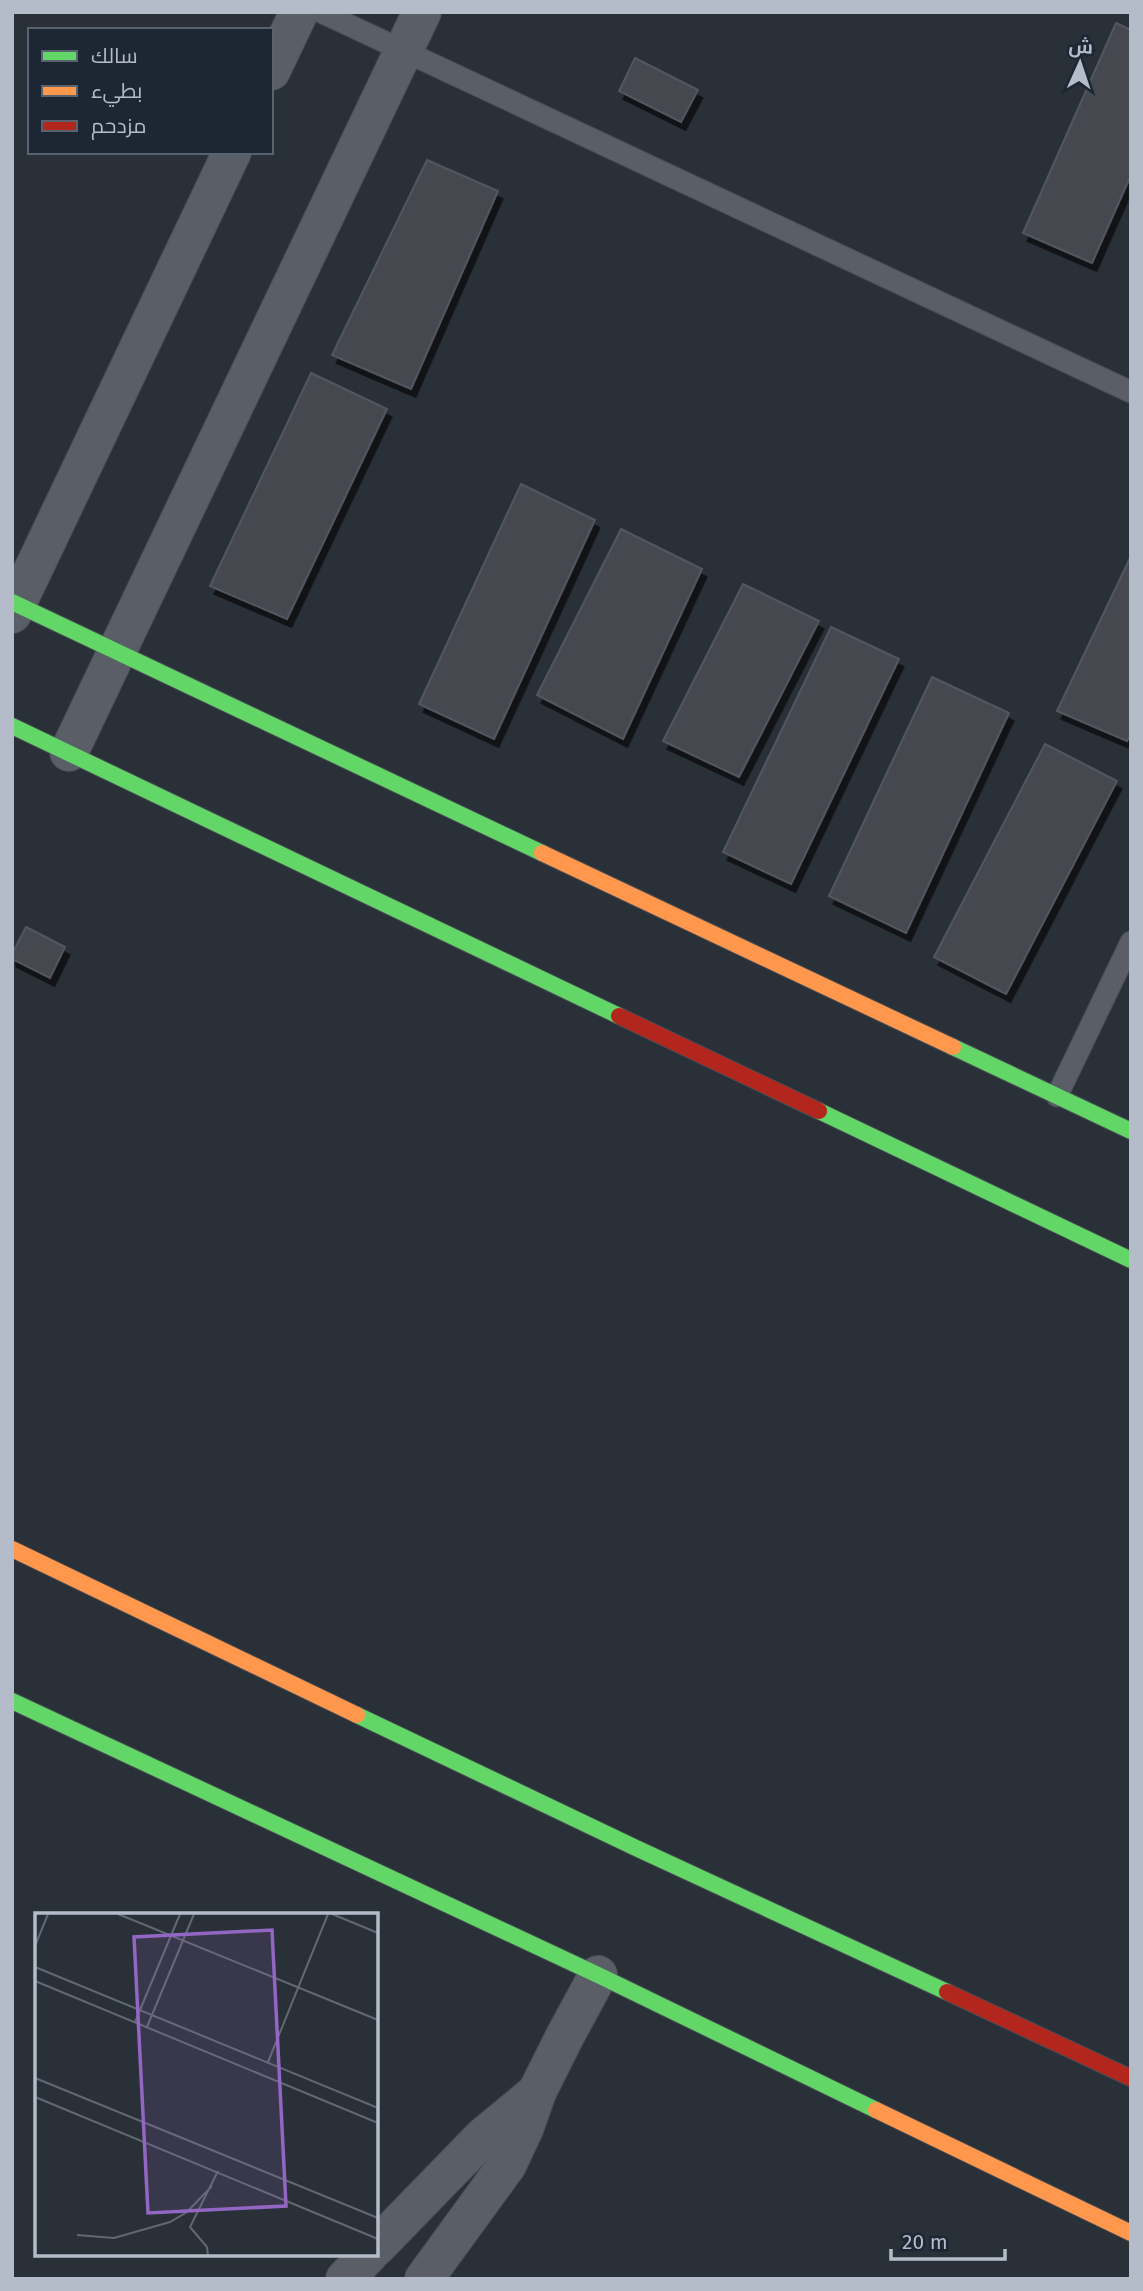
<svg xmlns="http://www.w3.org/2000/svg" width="1143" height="2291" font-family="'Fira Sans',Cairo,sans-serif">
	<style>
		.building { fill: #444950; stroke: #52575f; stroke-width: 2; filter: url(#shadow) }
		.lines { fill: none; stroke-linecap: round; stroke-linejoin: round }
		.lane-casing { stroke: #484c53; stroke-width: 23 }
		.street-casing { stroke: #484c53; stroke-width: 40 }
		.fast-casing { stroke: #484c53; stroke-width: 18 }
		.slow-casing { stroke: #484c53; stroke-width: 18 }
		.jam-casing { stroke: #484c53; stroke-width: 18 }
		.lane { stroke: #5a5e66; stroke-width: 21 }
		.street { stroke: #5a5e66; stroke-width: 38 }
		.fast { stroke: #63d668; stroke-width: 16 }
		.slow { stroke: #ff974d; stroke-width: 16 }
		.jam { stroke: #b3261e; stroke-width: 16 }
		.inset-road { fill: none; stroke: #616872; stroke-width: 2 }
		.view { fill: #9266c3; fill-opacity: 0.15; stroke: #9266c3; stroke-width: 3.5 }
		.inset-edge { fill: none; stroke: #b4bcc9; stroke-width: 3.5 }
	</style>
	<defs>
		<filter id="shadow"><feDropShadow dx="4.5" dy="8" stdDeviation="0" flood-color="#0009"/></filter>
	</defs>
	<rect width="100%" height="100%" fill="#2a3038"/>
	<path class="building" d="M1116,23L1131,30V175L1092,263L1023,233Z
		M635,58L698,90L681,122L619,91Z
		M427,160L498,191L411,389L332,355Z
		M311,373L387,409L287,619L210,586Z
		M521,484L595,520L494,739L419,704Z
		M621,529L702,569L623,739L537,695Z
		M1131,556V733L1127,741L1057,711Z
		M743,584L819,621L739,777L663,741Z
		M831,627L899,659L791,884L723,852Z
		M932,677L1009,713L906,933L829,896Z
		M1045,744L1117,781L1006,994L934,957Z
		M26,927L65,947L50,978L12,959V954Z"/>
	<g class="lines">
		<defs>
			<path id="lane" d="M321,12L1131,392
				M1057,1096L1131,942"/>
			<path id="street" d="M271,71L299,12
				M12,614L232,152
				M69,752L422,12
				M376,2247L483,2137L535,2094
				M345,2279L369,2254
				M424,2279L507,2165L524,2129L537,2092L565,2036L598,1975"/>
			<path id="fast" d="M12,602L542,853
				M12,726L619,1016
				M953,1047L1131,1131
				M819,1111L1131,1260
				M12,1701L598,1975L876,2110
				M357,1715L636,1848L947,1992"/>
			<path id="slow" d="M542,853L953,1047
				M12,1549L357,1715
				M876,2110L1131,2233"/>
			<path id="jam" d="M619,1016L819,1111
				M947,1992L1131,2078"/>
		</defs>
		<use href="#lane" class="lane-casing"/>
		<use href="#street" class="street-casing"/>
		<use href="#fast" class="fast-casing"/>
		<use href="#slow" class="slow-casing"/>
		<use href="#jam" class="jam-casing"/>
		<use href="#lane" class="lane"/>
		<use href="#street" class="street"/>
		<use href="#fast" class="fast"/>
		<use href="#slow" class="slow"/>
		<use href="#jam" class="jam"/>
	</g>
	<g transform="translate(35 1913)">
		<rect width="343" height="343" fill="#2a3038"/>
		<path class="inset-road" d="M83,1L343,107M297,1L343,20M0,33L13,1M0,54L343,195M0,68L343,210M100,109L145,1M112,114L159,1M233,149L293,1M0,165L343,305M0,184L343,326M42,322L79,325L135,309L152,299L177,273M173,342L172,334L155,314L183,258"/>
		<path class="view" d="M237,17L251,293L113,300L99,24Z"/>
		<rect width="343" height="343" class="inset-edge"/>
	</g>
	<rect width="1143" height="2291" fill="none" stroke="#b4bcc9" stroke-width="28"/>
	<rect x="28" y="28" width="245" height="126" fill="#1d2633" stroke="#59626f" stroke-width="2"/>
	<rect x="42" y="51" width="35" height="10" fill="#63d668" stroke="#59626f" stroke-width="2"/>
	<text x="91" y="63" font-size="21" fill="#b4bcc9">سالك</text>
	<rect x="42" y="86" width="35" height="10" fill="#ff974d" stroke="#59626f" stroke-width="2"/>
	<text x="91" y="98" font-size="21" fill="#b4bcc9">بطيء</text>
	<rect x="42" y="121" width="35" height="10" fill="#b3261e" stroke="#59626f" stroke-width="2"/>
	<text x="91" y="133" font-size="21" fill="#b4bcc9">مزدحم</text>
	<g transform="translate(1080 63) rotate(3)" stroke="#1d2633" stroke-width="5" paint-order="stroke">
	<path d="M0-5L12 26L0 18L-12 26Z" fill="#b4bcc9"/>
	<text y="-10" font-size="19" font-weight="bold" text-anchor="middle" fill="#b4bcc9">ش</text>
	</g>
	<path d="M891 2249v10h114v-10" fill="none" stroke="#b4bcc9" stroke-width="3.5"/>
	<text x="902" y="2249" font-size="21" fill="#b4bcc9" stroke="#1d2633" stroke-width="5" paint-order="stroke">20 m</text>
</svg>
